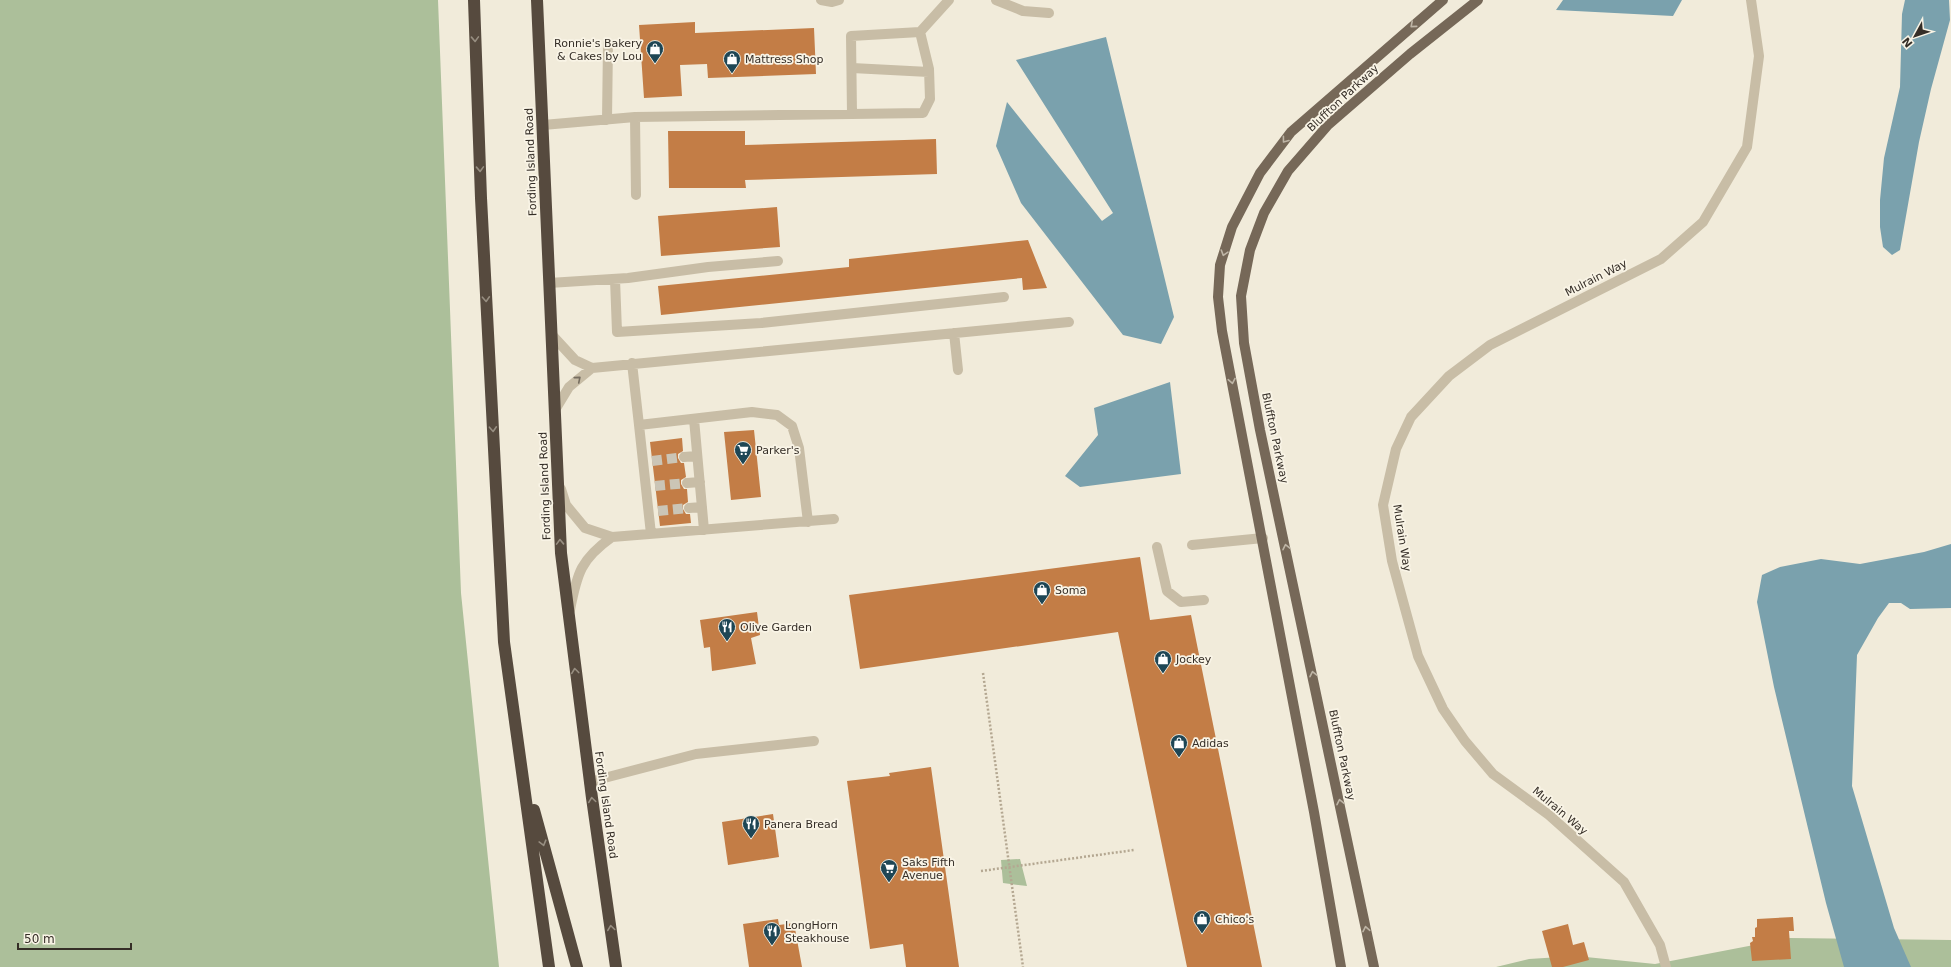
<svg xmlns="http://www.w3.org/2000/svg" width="1951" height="967" font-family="'DejaVu Sans',sans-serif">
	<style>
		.green { fill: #acbf9a }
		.water { fill: #7aa1ad }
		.building { fill: #c37d46 }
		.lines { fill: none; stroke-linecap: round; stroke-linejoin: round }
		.minor-tunnel { stroke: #cbc5b6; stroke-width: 10; stroke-dasharray: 10 5; stroke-linecap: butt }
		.path { stroke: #b4a791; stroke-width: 2.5; stroke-dasharray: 2 2; stroke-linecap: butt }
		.minor { stroke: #c8bda6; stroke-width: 10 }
		.major { stroke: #766858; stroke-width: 10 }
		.highway { stroke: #564a3e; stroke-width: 12 }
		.oneway { stroke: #beb5a6 }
		.oneway2 { stroke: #978e81 }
		.oneway3 { stroke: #776e60 }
		.labels { text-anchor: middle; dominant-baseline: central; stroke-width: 3.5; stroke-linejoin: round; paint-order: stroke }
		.poi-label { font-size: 11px; fill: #352e27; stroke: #f9f4e6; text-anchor: start }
		.street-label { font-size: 11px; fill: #352e27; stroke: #f9f4e6 }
	</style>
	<rect width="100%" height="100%" fill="#f1ebda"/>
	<path class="green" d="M0,0H438L461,593L499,967H0Z
		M1020,859L1027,886L1003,883L1001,860Z
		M1790,938L1951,940V967H1496L1529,959L1576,956L1655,964Z"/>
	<path class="water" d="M1563,0H1682L1673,16L1556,10Z
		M1905,0H1949L1950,20L1931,89L1919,142L1900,250L1892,255L1883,247L1880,227V200L1884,158L1900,87L1902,14Z
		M1106,37L1174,317L1161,344L1123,335L1021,203L996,146L1007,102L1102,221L1113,213L1016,60Z
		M1170,382L1181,474L1080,487L1065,476L1098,435L1094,408Z
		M1951,544V608L1910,609L1901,603H1889L1878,618L1857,655L1852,786L1894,928L1911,967H1844L1826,903L1774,687L1757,602L1762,575L1780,567L1821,559L1860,564L1924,552Z"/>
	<path class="building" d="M695,22V33L814,28L816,74L708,78L707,64L680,65L682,96L644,98L639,25Z
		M668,131H745V145L936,139L937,174L745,180L746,188H669Z
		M777,207L780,247L661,256L658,216Z
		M1028,240L1047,288L1023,290L1022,278L661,315L658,286L849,267V259Z
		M754,430L761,497L731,500L724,432Z
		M682,438L683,451L678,454V458L681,463H684L686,477L681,480V484L684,489H687L688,502L683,505V509L686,514H690L691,523L660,526L650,442Z
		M1140,557L1150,620L1191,615L1262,967H1187L1118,632L860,669L849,595Z
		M757,612L760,635L751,638L756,664L712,671L710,647L704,648L700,620Z
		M931,767L959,967H906L903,944L870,949L847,781L890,776L889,773Z
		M773,814L779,857L728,865L722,822Z
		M1793,917L1794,931H1789L1791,959L1752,961L1750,943L1753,941L1752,937H1755V928L1757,927V919Z
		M778,919L779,925L794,923L802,967H749L743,924Z
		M1568,924L1573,945L1584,942L1589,960L1563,967H1552L1542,931Z"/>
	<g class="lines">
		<path class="minor-tunnel" d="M652,461L684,457
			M655,486L687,483
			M658,511L689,508"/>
		<path class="path" d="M983,673L1023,967
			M981,871L1134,850"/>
		<path class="minor" d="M821,0L832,2L839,0
			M996,0L1023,11L1049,13
			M920,32L949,0
			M852,68L929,72
			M635,117L636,195
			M607,120L608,43
			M543,125L635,117L923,113L930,99L929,69L920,32L851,36L852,114
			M615,279L617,332L761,323L1004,297
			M549,283L628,278L708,267L778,261
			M954,333L958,370
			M551,334L575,360L592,368L569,387L555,410
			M632,363L639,425
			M592,368L1069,322
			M694,419L704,530
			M684,457L697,456
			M687,483L700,482
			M561,489L566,505L585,528L612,537L834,519
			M689,508L702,507
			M651,534L639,425L752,412L777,415L792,426L799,448L808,522
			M1192,545L1263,538
			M1157,547L1167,591L1181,602L1204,600
			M570,610C577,573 581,559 612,537
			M589,782L696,754L814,741
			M1666,967L1660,945L1624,882L1549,815L1493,774L1465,741L1443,709L1418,656L1392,561L1383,505L1396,449L1411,417L1449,376L1490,345L1661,259L1703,222L1747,147L1759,56L1751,0"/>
		<path class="major" d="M1341,967L1314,812L1222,331L1218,297L1220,265L1232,227L1260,173L1291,132L1443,0
			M1374,967L1260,430L1244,343L1241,296L1250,250L1264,213L1288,171L1328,125L1410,54L1478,0"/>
		<path class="highway" d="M474,0L481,198L504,642L549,967
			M537,0L561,553L592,798L616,967
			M534,810L577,967"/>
	</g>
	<defs><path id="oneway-chevron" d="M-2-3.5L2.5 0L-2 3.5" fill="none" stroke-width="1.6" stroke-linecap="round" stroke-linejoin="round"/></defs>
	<g class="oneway">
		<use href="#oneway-chevron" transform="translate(1413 25) rotate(139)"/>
		<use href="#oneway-chevron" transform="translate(1285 140) rotate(127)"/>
		<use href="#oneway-chevron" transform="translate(1224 253) rotate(107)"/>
		<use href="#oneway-chevron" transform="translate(1232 381) rotate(79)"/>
		<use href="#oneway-chevron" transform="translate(1286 547) rotate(-102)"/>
		<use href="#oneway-chevron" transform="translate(1313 674) rotate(-102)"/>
		<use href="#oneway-chevron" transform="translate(1340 802) rotate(-102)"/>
		<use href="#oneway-chevron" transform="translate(1366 929) rotate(-101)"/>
	</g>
	<g class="oneway2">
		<use href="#oneway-chevron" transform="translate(475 39) rotate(88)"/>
		<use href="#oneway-chevron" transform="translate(480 169) rotate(88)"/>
		<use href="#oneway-chevron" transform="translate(486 299) rotate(87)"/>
		<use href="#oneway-chevron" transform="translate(493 429) rotate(87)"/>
		<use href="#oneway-chevron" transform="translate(560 542) rotate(-92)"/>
		<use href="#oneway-chevron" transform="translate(575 671) rotate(-97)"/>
		<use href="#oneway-chevron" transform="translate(592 800) rotate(-98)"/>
		<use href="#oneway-chevron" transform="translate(543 843) rotate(75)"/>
		<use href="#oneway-chevron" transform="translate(611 928) rotate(-98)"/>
	</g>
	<use class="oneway3" href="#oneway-chevron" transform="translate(578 379) rotate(-40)"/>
	<defs>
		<symbol id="shop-pin" viewBox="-11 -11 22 30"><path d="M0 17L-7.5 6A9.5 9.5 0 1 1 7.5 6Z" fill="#1e4655" stroke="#f9f4e6"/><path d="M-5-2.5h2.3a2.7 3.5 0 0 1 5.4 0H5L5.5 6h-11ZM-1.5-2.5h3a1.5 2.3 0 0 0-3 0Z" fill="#fff"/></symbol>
		<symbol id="supermarket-pin" viewBox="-11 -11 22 30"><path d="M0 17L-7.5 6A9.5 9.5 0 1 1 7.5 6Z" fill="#1e4655" stroke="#f9f4e6"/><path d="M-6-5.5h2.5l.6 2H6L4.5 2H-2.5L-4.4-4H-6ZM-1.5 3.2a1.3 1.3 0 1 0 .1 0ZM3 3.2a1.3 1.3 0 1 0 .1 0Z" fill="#fff"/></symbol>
		<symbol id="restaurant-pin" viewBox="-11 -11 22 30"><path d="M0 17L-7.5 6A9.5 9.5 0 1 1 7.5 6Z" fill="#1e4655" stroke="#f9f4e6"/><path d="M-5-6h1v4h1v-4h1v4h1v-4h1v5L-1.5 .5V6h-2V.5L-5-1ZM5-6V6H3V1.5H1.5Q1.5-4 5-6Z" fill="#fff"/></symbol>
	</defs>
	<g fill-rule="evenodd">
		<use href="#shop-pin" x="645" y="39" width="20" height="27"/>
		<use href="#shop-pin" x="722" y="49" width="20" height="27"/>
		<use href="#supermarket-pin" x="733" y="440" width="20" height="27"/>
		<use href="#shop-pin" x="1032" y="580" width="20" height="27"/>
		<use href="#restaurant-pin" x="717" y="617" width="20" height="27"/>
		<use href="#shop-pin" x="1153" y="649" width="20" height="27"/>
		<use href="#shop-pin" x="1169" y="733" width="20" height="27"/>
		<use href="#restaurant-pin" x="741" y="814" width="20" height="27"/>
		<use href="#supermarket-pin" x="879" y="858" width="20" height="27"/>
		<use href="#shop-pin" x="1192" y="909" width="20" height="27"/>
		<use href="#restaurant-pin" x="762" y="921" width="20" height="27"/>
	</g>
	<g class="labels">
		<g class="poi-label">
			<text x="642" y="43" text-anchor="end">Ronnie's Bakery<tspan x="642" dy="13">&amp; Cakes by Lou</tspan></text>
			<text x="745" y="59">Mattress Shop</text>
			<text x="756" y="450">Parker's</text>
			<text x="1055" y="590">Soma</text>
			<text x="740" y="627">Olive Garden</text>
			<text x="1176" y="659">Jockey</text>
			<text x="1192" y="743">Adidas</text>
			<text x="764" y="824">Panera Bread</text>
			<text x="902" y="862">Saks Fifth<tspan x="902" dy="13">Avenue</tspan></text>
			<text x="1215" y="919">Chico's</text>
			<text x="785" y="925">LongHorn<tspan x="785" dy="13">Steakhouse</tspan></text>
		</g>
		<g class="street-label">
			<text transform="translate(1343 98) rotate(-43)">Bluffton Parkway</text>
			<text transform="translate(531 162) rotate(-92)">Fording Island Road</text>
			<text transform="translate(1596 278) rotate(-27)">Mulrain Way</text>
			<text transform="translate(1275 438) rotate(78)">Bluffton Parkway</text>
			<text transform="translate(545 486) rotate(-92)">Fording Island Road</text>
			<text transform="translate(1402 538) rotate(81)">Mulrain Way</text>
			<text transform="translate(1342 755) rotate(78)">Bluffton Parkway</text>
			<text transform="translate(606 805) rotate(82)">Fording Island Road</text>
			<text transform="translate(1560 811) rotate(40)">Mulrain Way</text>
		</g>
	</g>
	<g transform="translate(1915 36) rotate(230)" stroke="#f9f4e6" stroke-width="3" paint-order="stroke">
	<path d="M0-3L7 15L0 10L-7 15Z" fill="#352e27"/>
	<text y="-6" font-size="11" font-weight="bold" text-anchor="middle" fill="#352e27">N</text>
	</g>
	<path d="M18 943v6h113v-6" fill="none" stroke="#352e27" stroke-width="2"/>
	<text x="24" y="943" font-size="12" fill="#352e27" stroke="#f9f4e6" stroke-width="3" paint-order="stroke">50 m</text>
</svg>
